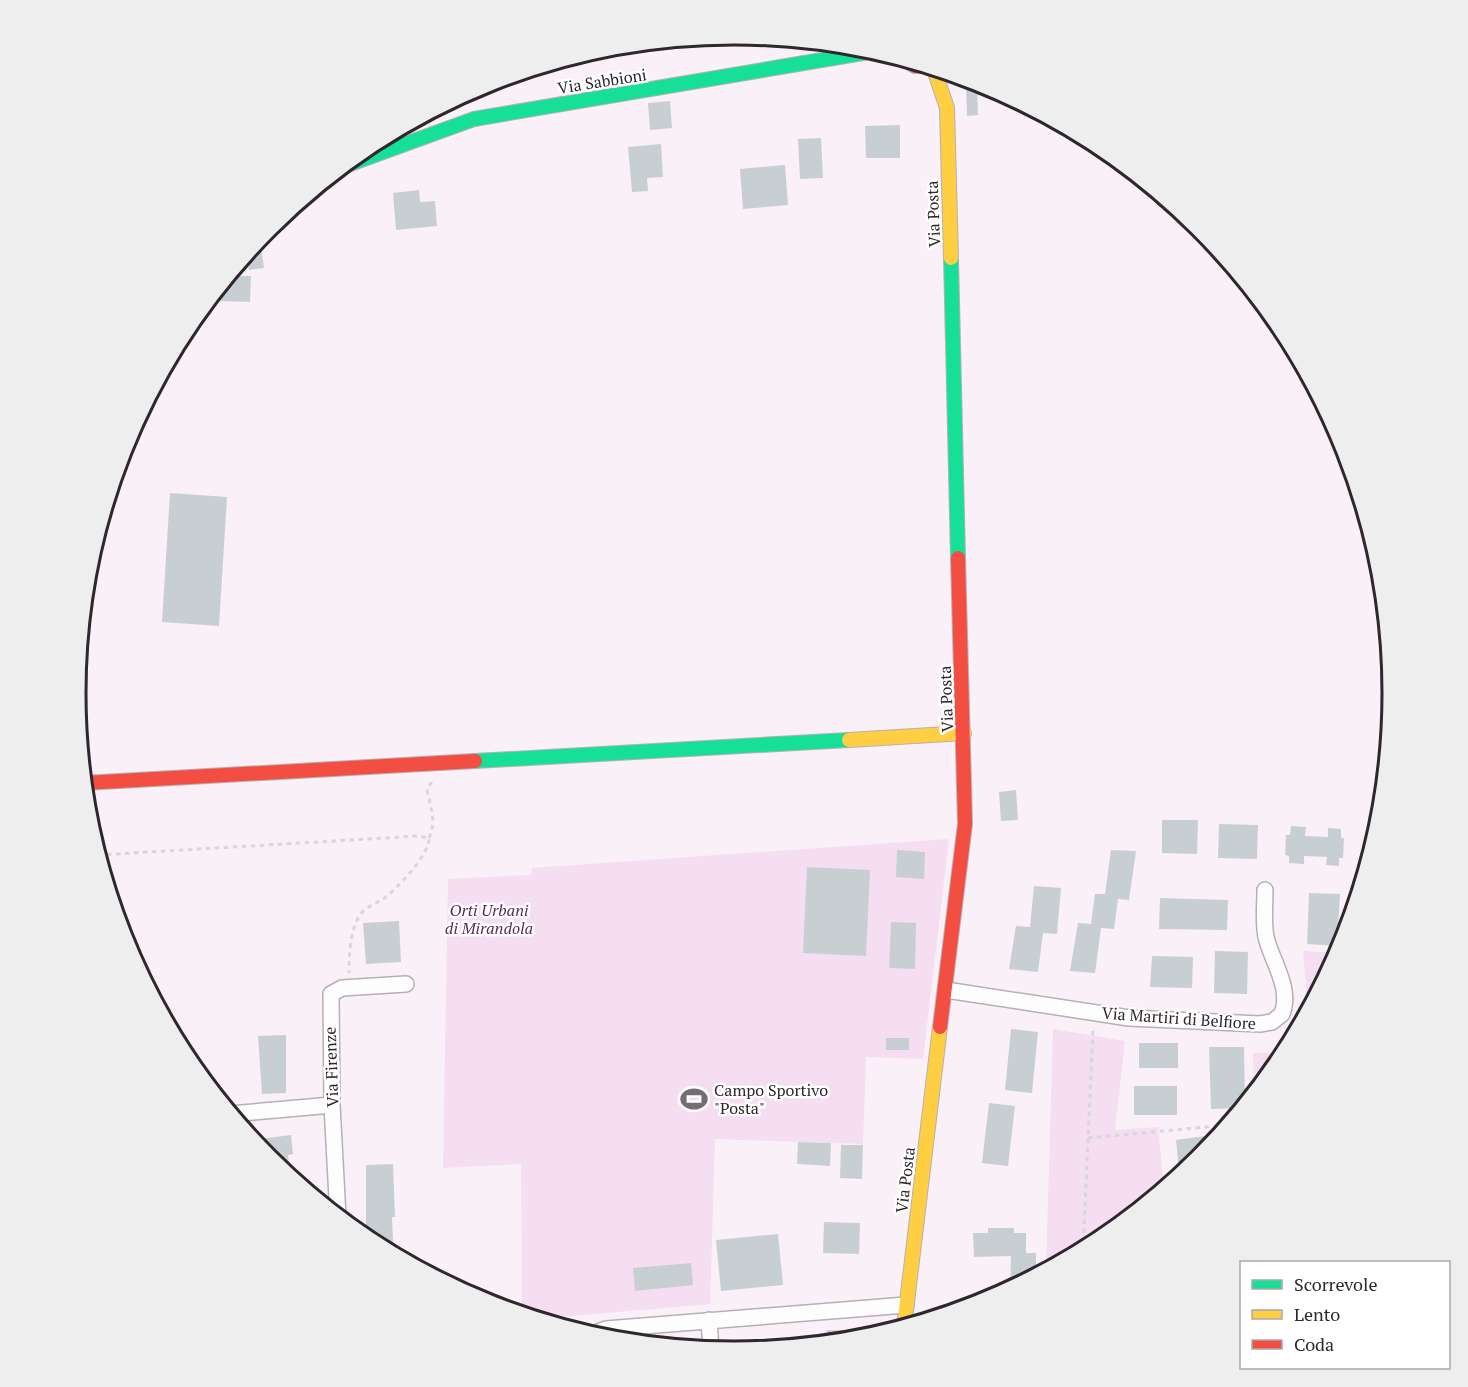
<svg xmlns="http://www.w3.org/2000/svg" width="1468" height="1387" font-family="'PT Serif',serif">
	<style>
		.green { fill: #f5ddf2 }
		.building { fill: #c8cfd3 }
		.lines { fill: none; stroke-linecap: round; stroke-linejoin: round }
		.street-casing { stroke: #b7afb5; stroke-width: 18 }
		.fast-casing { stroke: #b7afb5; stroke-width: 16 }
		.slow-casing { stroke: #b7afb5; stroke-width: 16 }
		.jam-casing { stroke: #b7afb5; stroke-width: 16 }
		.path { stroke: #d8d6d8; stroke-width: 3; stroke-dasharray: 4.5 4.5; stroke-linecap: butt }
		.street { stroke: #fefdfe; stroke-width: 15 }
		.fast { stroke: #16e098; stroke-width: 14 }
		.slow { stroke: #ffcf43; stroke-width: 14 }
		.jam { stroke: #f24e42; stroke-width: 14 }
		.labels { text-anchor: middle; dominant-baseline: central; stroke-width: 5; stroke-linejoin: round; paint-order: stroke }
		.street-label { font-size: 16px; fill: #2e272d; stroke: #fff }
		.park-label { font-size: 16px; font-style: italic; fill: #592c56; stroke: #fff }
		.poi-label { font-size: 16px; fill: #2e272d; stroke: #fff; text-anchor: start }
		.rim { fill: none; stroke: #2e272d; stroke-width: 3 }
	</style>
	<rect width="100%" height="100%" fill="#faf0f8"/>
	<path class="green" d="M949,839L923,1059L866,1057L863,1144L715,1139L710,1304L538,1319L522,1315L521,1164L443,1168L448,879L531,875L532,868Z
		M1303,951L1339,953L1308,1011Z
		M1053,1029L1125,1041L1115,1130L1158,1127L1164,1189L1100,1242L1046,1270Z
		M1286,1052L1254,1094L1253,1053Z"/>
	<path class="building" d="M977,85L978,115L967,116L966,86Z
		M670,101L672,128L650,130L648,103Z
		M900,125V158H866L865,126Z
		M821,138L823,178L800,179L798,139Z
		M661,144L663,177L647,178L648,191L632,192L628,147Z
		M785,165L788,205L743,209L740,169Z
		M419,190L420,202L435,201L437,226L396,230L393,193Z
		M260,237L264,268L249,270L247,254Z
		M229,276H251L250,302L217,301L218,289Z
		M170,493L227,497L219,626L162,622Z
		M1016,790L1018,820L1001,821L999,792Z
		M1162,820H1198L1197,854L1162,853Z
		M1219,824L1258,825L1257,859L1218,858Z
		M1291,826L1306,827L1305,836L1328,837V828L1341,829V838H1344L1343,858H1339V866L1326,865L1327,857L1304,856V864L1289,863V856L1285,855L1286,835H1290Z
		M897,850L925,852L924,879L896,877Z
		M1111,850L1136,851L1129,900L1118,899L1114,929L1101,928L1095,973L1070,971L1078,923L1091,924L1095,894H1105Z
		M807,867L870,870L866,956L803,953Z
		M1034,886L1061,888L1057,934L1043,933L1038,972L1009,969L1016,926L1030,927Z
		M1309,893L1340,894L1337,946L1307,944Z
		M1160,898L1228,900L1227,930L1159,929Z
		M399,921L401,962L366,964L363,923Z
		M891,922L916,923L915,969L889,968Z
		M1215,951L1248,952L1247,994L1214,993Z
		M1152,956L1193,957L1192,988L1150,987Z
		M1011,1029L1038,1032L1032,1093L1005,1090Z
		M286,1035V1093L262,1094L258,1036Z
		M886,1038H909V1050H886Z
		M1139,1043H1178V1068H1139Z
		M1209,1047H1244L1245,1105L1242,1108L1211,1109Z
		M1134,1086H1177V1115H1134Z
		M989,1103L1015,1106L1008,1166L982,1163Z
		M1220,1134L1200,1160L1187,1170L1179,1171L1176,1140Z
		M291,1135L293,1154L288,1155L289,1167L279,1168L252,1140Z
		M798,1142L831,1143L830,1166L797,1164Z
		M841,1145H863L862,1179L840,1178Z
		M393,1164L395,1217H392L393,1242L370,1243L366,1240V1165Z
		M824,1222L860,1223L859,1254L823,1253Z
		M988,1228H1014V1233H1026V1253H1036V1276L1010,1289L1011,1256L974,1257L973,1233H988Z
		M778,1234L783,1285L721,1291L716,1240Z
		M691,1263L693,1285L635,1291L633,1268Z
		M827,1330L860,1331V1340L826,1343Z
		M786,1339L809,1340V1345L786,1347Z
		M755,1342L756,1350L726,1352L725,1345Z"/>
	<g class="lines">
		<defs>
			<path id="street" d="M946,990L1129,1018L1260,1024L1272,1022L1282,1014C1292,988 1272,962 1266,937C1263,922 1265,906 1265,890
				M230,1114L332,1105
				M338,1217L332,1105L331,994L342,988L406,984
				M709,1320L711,1350
				M590,1335L606,1329L906,1305"/>
			<path id="fast" d="M342,167L474,119L875,51
				M951,258L958,558
				M475,761L849,740"/>
			<path id="slow" d="M934,69L947,108L951,258
				M849,740L964,733
				M904,1327L940,1027"/>
			<path id="jam" d="M906,60L915,66H925
				M84,783L475,761
				M940,1027L965,824L958,558"/>
		</defs>
		<use href="#street" class="street-casing"/>
		<use href="#fast" class="fast-casing"/>
		<use href="#slow" class="slow-casing"/>
		<use href="#jam" class="jam-casing"/>
		<path class="path" d="M429,838C437,819 430,808 427,789L433,780
			M98,855L418,836L429,838C430,854 396,890 383,899C375,904 365,907 360,915C350,929 349,956 349,973
			M1296,1014L1306,1016
			M1088,1138L1228,1125
			M1083,1240L1098,1243
			M1083,1251L1093,1028"/>
		<use href="#street" class="street"/>
		<use href="#fast" class="fast"/>
		<use href="#slow" class="slow"/>
		<use href="#jam" class="jam"/>
	</g>
	<defs>
		<symbol id="stadium-bare" viewBox="-9 -9 18 18"><path d="M0-5a6.5 5 0 1 0 0 10a6.5 5 0 1 0 0-10ZM-3.5-1.8h7v3.6h-7Z" fill="#756d74" stroke="#fff" stroke-width="2.5" paint-order="stroke"/></symbol>
	</defs>
	<g fill-rule="evenodd">
		<use href="#stadium-bare" x="675" y="1080" width="38" height="38"/>
	</g>
	<g class="labels">
		<g class="street-label">
			<text transform="translate(602 81) rotate(-9)">Via Sabbioni</text>
			<text transform="translate(933 214) rotate(-92)">Via Posta</text>
			<text transform="translate(946 699) rotate(-92)">Via Posta</text>
			<text transform="translate(1179 1018) rotate(4)">Via Martiri di Belfiore</text>
			<text transform="translate(331 1067) rotate(-92)">Via Firenze</text>
			<text transform="translate(905 1180) rotate(-83)">Via Posta</text>
		</g>
		<g class="park-label">
			<text x="489" y="910">Orti Urbani<tspan x="489" dy="18">di Mirandola</tspan></text>
		</g>
		<g class="poi-label">
			<text x="714" y="1090">Campo Sportivo<tspan x="714" dy="18">"Posta"</tspan></text>
		</g>
	</g>
	<path d="M0 0H1468V1387H0ZM86 693a648 648 0 1 1 1296 0a648 648 0 1 1-1296 0Z" fill="#eee" fill-rule="evenodd"/>
	<path class="rim" d="M86 693a648 648 0 1 1 1296 0a648 648 0 1 1-1296 0Z"/>
	<rect x="1240" y="1261" width="210" height="108" fill="#ffffff" stroke="#aba9ab" stroke-width="1.5"/>
	<rect x="1252" y="1280" width="30" height="9" fill="#16e098" stroke="#aba9ab" stroke-width="1.5"/>
	<text x="1294" y="1291" font-size="18" fill="#2e272d">Scorrevole</text>
	<rect x="1252" y="1310" width="30" height="9" fill="#ffcf43" stroke="#aba9ab" stroke-width="1.5"/>
	<text x="1294" y="1321" font-size="18" fill="#2e272d">Lento</text>
	<rect x="1252" y="1340" width="30" height="9" fill="#f24e42" stroke="#aba9ab" stroke-width="1.5"/>
	<text x="1294" y="1351" font-size="18" fill="#2e272d">Coda</text>
</svg>
